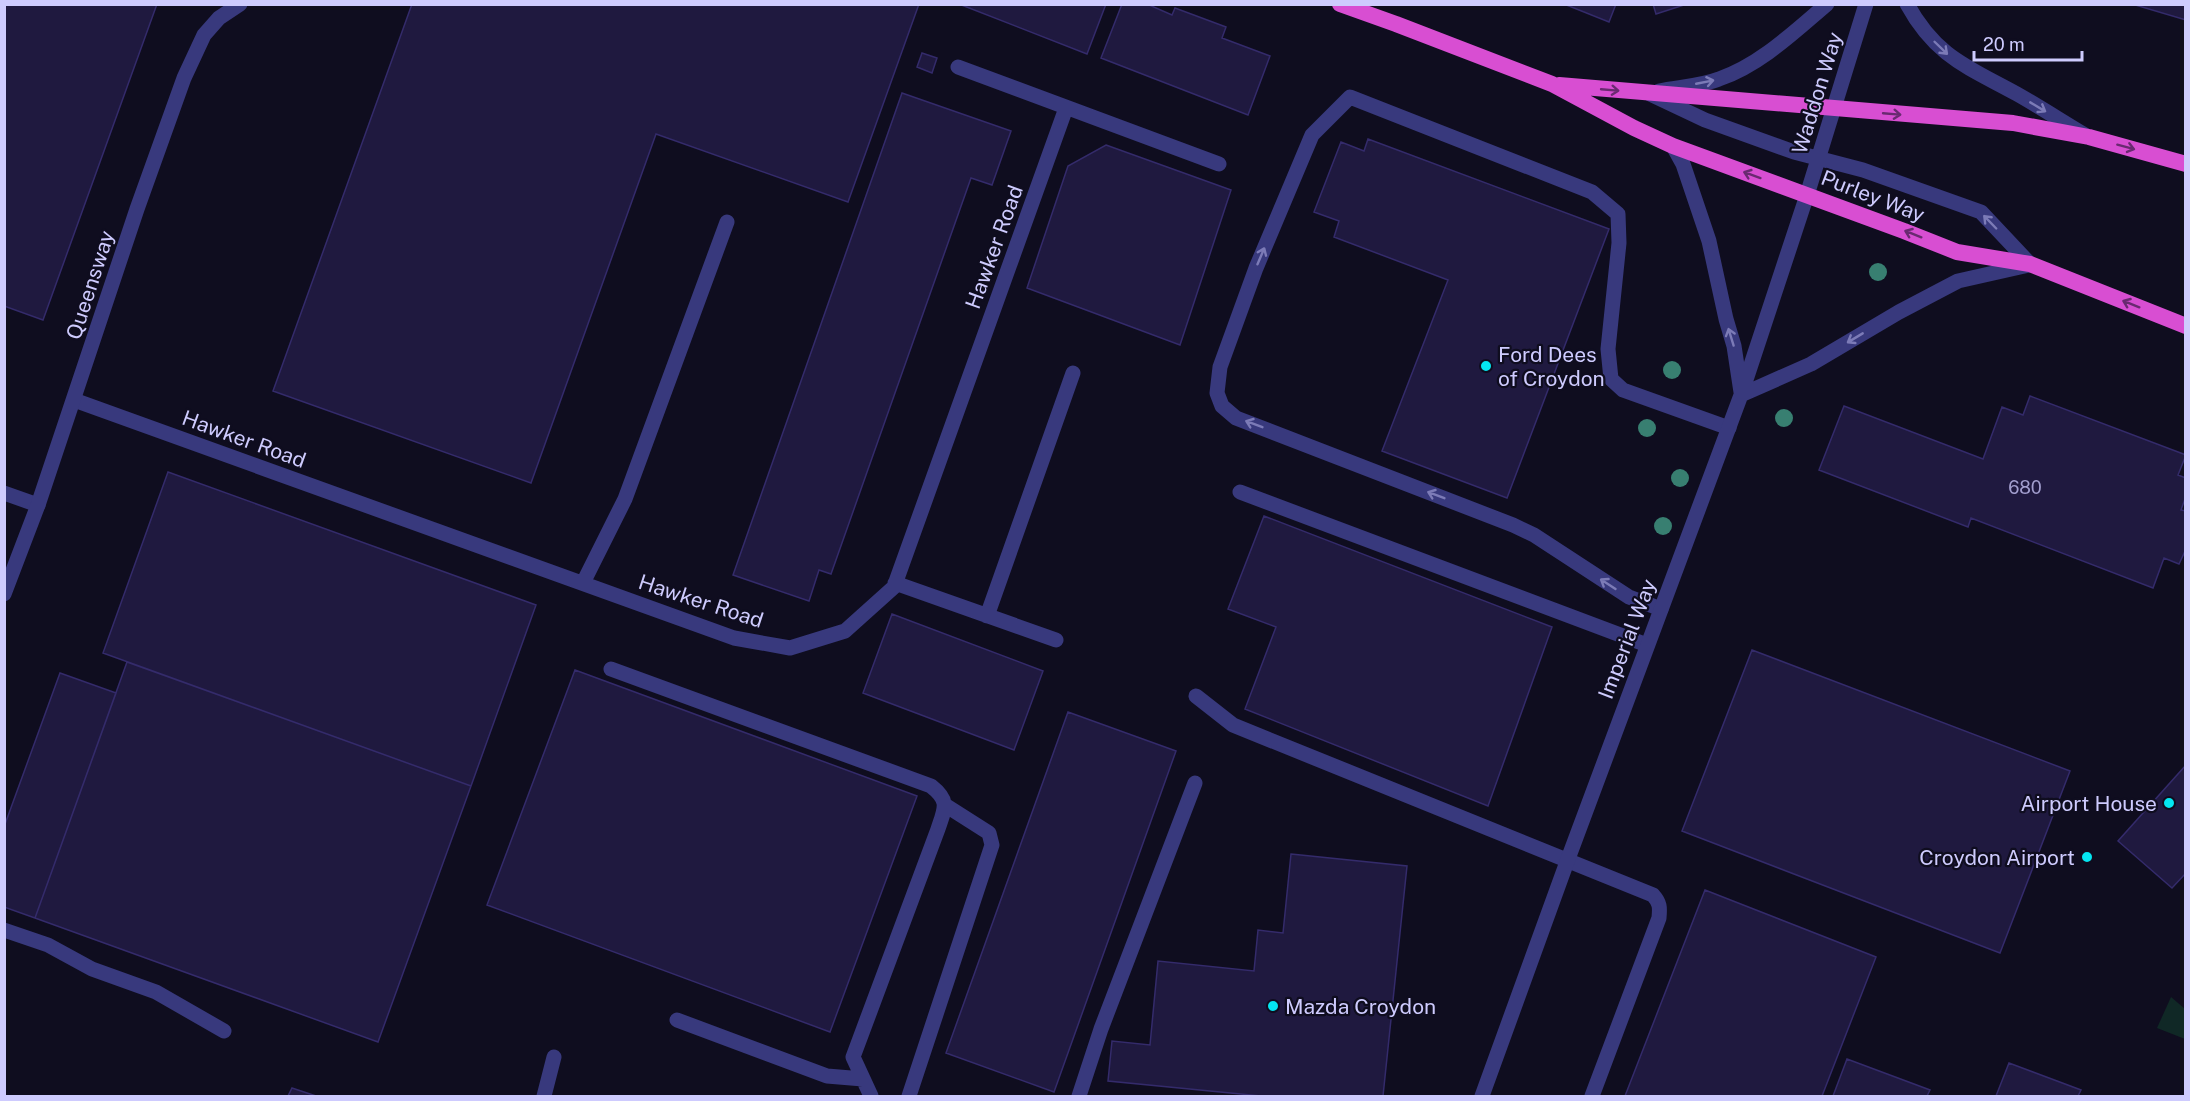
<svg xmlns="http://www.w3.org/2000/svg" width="2190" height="1101" font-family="'Public Sans',sans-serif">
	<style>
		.green { fill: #102826 }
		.building { fill: #1f193f; stroke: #342b6b; stroke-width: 1.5 }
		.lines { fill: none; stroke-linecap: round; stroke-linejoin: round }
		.service { stroke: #38397d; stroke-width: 15 }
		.minor { stroke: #38397d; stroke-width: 15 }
		.tertiary { stroke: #38397d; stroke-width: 15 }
		.trunk { stroke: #d84ed2; stroke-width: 16 }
		.tree { fill: #387f71 }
		.oneway { stroke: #7c7bb7 }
		.oneway2 { stroke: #692a70 }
		.poi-dot { fill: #04e6f1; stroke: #0f0d1f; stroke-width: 2 }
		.labels { text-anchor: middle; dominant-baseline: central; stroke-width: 4.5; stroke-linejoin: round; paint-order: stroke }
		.number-label { font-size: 18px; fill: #a29ece }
		.street-label { font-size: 21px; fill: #cecbfe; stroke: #0f0d1f }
		.poi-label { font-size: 21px; fill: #cecbfe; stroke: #0f0d1f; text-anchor: start }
	</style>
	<rect width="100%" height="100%" fill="#0f0d1f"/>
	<path class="green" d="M2171,997L2185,1009V1039L2157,1028Z"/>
	<path class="building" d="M4,4H157L43,320L4,306Z
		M412,4H919L848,202L656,134L531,483L273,391Z
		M959,4H1106L1087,54Z
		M1122,4H1147L1172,15L1175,8L1226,27L1222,38L1270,56L1248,115L1101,58Z
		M1564,4H1616L1609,22Z
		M1653,4H1687L1656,14Z
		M2132,4H2186V20Z
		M922,53L937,58L932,73L917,67Z
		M902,93L1011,131L992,185L971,178L831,574L819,570L809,601L733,575Z
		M1368,139L1609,229L1507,498L1382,451L1448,280L1334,237L1339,221L1314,212L1341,142L1364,151Z
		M1106,145L1231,190L1180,345L1027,288L1068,166Z
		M2030,396L2186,455L2178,475L2186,478V496L2181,510L2186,511V549L2179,564L2164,558L2153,588L1971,518L1968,527L1819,470L1844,406L1983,459L2002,407L2023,415Z
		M168,472L536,605L471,786L103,653Z
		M1264,516L1552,627L1488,806L1245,709L1276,627L1228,609Z
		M892,614L1043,671L1014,750L863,693Z
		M1752,650L2070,771L2000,953L1682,831Z
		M127,662L471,786L378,1042L35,918Z
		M575,670L917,796L830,1032L487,905Z
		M60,673L116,693L35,918L4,907V827Z
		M1068,712L1176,751L1054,1092L946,1053Z
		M2186,765V873L2172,888L2118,841Z
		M1291,854L1407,866L1383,1096H1261L1108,1081L1112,1041L1150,1045L1158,961L1254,971L1258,930L1283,933Z
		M1705,890L1876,957L1822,1096H1625Z
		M1847,1059L1930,1090L1927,1096H1833Z
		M2009,1063L2081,1090L2078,1096H1996Z
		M292,1088L316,1096H288Z"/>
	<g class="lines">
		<path class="service" d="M958,67L1219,164
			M74,400L734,638L790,648L845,631L894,587L1066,108
			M1240,492L1647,645
			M4,493L38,505
			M583,583L625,499L727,222
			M895,583L1056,640
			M1661,609L1629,597L1534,535L1513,525L1236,418L1222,406L1217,393L1220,367L1256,268L1312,135L1350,97L1592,192L1618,214L1619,243L1608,349L1611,379L1623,390L1729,428
			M987,616L1073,373
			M611,669L931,786C950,801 945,808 938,829L853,1057L871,1096
			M1196,696L1233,725L1653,895C1660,903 1660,907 1659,918L1592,1096
			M4,930L48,945L92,969L156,992L224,1031
			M677,1020L827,1076L863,1079
			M544,1096L554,1057
			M909,1096L992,845L989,833L945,805
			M1079,1096L1101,1029L1195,783"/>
		<path class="minor" d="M1673,146L1683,164L1709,241L1726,319L1734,346L1741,392
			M1741,395L1811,364L1899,312L1958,281L2029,265
			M4,594L38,505L137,209L184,78L204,35L219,18L240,4
			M1482,1096L1568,859L1741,395L1807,195"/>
		<path class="tertiary" d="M1907,4C1936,57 1968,67 2017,94C2040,107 2063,122 2085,135
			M1659,91C1679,87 1701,86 1719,79C1760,65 1794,32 1827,4
			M1650,94L1705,120L1794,152L1863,170L1981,212L2030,264
			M1807,195L1866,4"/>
		<path class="trunk" d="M1340,4L1396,24L1552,84L1634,128L1673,146L1904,231L1957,252L2030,264L2186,326
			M1559,85L2013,123L2089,137L2186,164"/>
	</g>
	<g class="tree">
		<circle cx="1878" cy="272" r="9"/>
		<circle cx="1672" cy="370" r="9"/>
		<circle cx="1784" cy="418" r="9"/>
		<circle cx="1647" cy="428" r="9"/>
		<circle cx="1680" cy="478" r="9"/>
		<circle cx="1663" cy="526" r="9"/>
	</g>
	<defs><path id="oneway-shaft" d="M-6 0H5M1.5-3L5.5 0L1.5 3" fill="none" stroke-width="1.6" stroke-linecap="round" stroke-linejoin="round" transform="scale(1.5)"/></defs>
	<g class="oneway">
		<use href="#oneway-shaft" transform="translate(1941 48) rotate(44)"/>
		<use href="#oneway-shaft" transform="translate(1705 82) rotate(-11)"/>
		<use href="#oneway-shaft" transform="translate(2038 107) rotate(31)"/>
		<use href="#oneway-shaft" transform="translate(1990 222) rotate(-134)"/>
		<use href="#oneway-shaft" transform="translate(1261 256) rotate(-67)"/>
		<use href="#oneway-shaft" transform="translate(1731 337) rotate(-107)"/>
		<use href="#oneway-shaft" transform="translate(1855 338) rotate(149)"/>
		<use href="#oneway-shaft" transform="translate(1254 424) rotate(-159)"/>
		<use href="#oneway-shaft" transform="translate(1436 495) rotate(-159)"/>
		<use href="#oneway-shaft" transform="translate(1608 584) rotate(-147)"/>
	</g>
	<g class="oneway2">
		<use href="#oneway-shaft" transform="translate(1610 90) rotate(5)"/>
		<use href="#oneway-shaft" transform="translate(1892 114) rotate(5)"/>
		<use href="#oneway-shaft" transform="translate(2126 147) rotate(15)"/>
		<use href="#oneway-shaft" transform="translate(1752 175) rotate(-160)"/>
		<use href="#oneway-shaft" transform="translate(1913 234) rotate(-158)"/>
		<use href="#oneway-shaft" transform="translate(2131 304) rotate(-158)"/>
	</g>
	<g class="poi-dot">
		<circle cx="1486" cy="366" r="6"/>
		<circle cx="2169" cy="803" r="6"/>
		<circle cx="2087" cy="857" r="6"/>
		<circle cx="1273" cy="1006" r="6"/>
	</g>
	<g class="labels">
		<g class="number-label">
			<text x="2025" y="487">680</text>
		</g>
		<g class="street-label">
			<text transform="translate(1817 93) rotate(-73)">Waddon Way</text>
			<text transform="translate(1873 196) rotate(21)">Purley Way</text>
			<text transform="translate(994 247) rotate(-70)">Hawker Road</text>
			<text transform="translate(90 285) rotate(-72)">Queensway</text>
			<text transform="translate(244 439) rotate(20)">Hawker Road</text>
			<text transform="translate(701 601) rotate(18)">Hawker Road</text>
			<text transform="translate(1627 639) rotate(-69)">Imperial Way</text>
		</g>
		<g class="poi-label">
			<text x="1498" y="354">Ford Dees<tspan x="1498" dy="24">of Croydon</tspan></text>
			<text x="2157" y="803" text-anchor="end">Airport House</text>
			<text x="2075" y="857" text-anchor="end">Croydon Airport</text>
			<text x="1285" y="1006">Mazda Croydon</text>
		</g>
	</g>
	<rect width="2190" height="1101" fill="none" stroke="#cecbfe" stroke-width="12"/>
	<path d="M1974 51v9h108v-9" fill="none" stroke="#cecbfe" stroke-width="3"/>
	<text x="1983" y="51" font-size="18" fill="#cecbfe" stroke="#0f0d1f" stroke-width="4.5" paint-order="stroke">20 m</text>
</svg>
